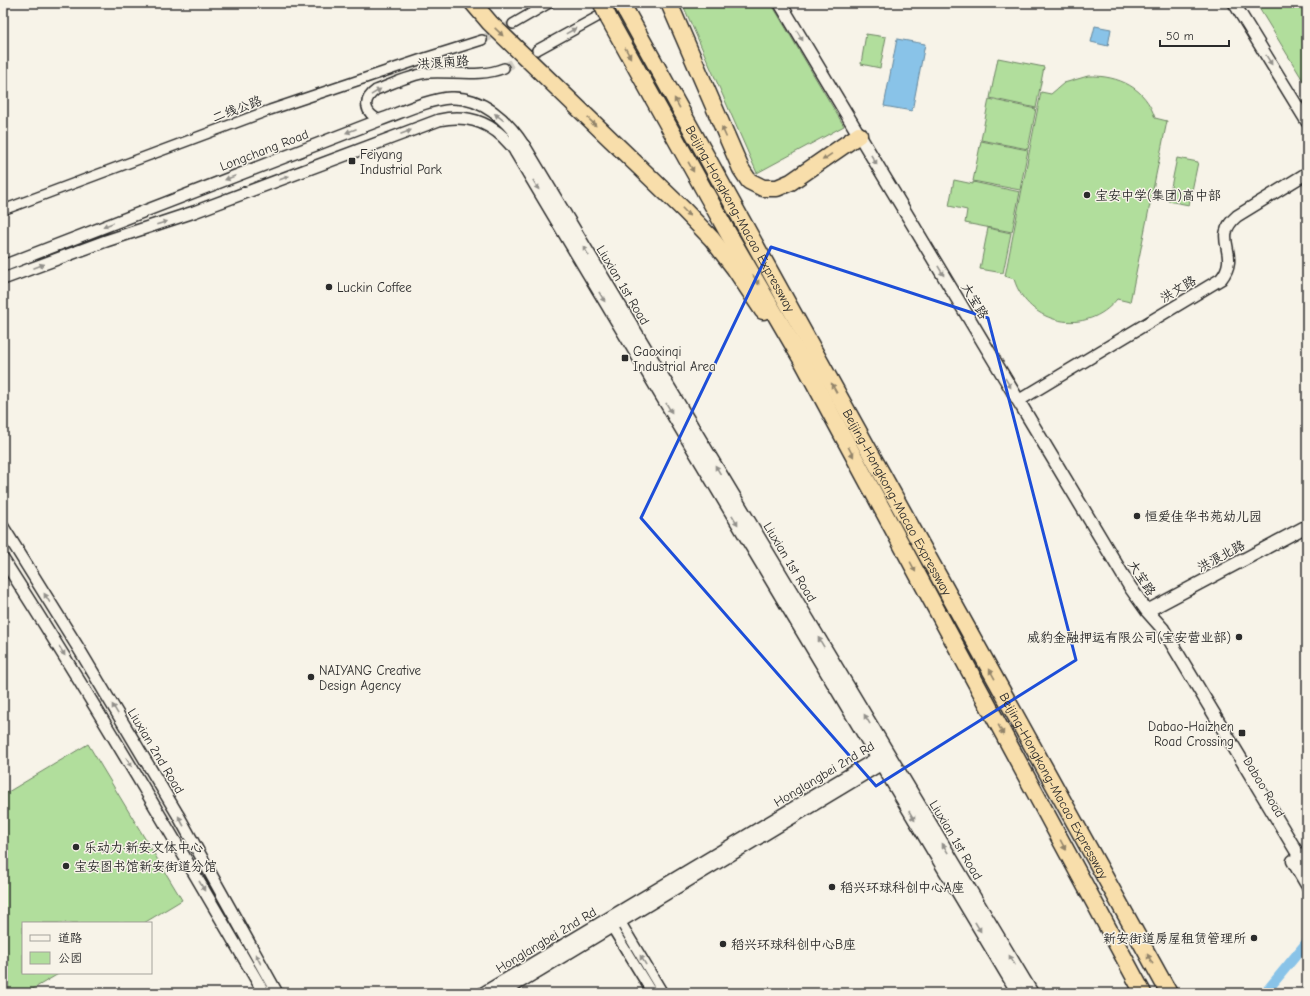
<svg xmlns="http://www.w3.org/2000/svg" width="1310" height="996" font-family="'Comic Neue','LXGW WenKai TC',sans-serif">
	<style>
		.green { fill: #b1de9c; stroke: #6e8464 }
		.water { fill: #89c3e8; stroke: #63869c }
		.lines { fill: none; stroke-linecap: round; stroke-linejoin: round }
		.canal { stroke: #89c3e8; stroke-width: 10 }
		.minor-tunnel { stroke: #cecbc2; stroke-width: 9; stroke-dasharray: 9 4.5; stroke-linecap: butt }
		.minor-casing { stroke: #2b2b2b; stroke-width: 12 }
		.tertiary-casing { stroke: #2b2b2b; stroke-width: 14 }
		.secondary-casing { stroke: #2b2b2b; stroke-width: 15 }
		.motorway-casing { stroke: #2b2b2b; stroke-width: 19 }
		.minor { stroke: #f7f3e8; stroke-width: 9 }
		.tertiary { stroke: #f7f3e8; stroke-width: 11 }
		.secondary { stroke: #f7f3e8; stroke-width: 12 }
		.motorway { stroke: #f8deab; stroke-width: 16 }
		.motorway-bridge-casing { stroke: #2b2b2b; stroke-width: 19; stroke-linecap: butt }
		.motorway-bridge { stroke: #f8deab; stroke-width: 16 }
		.oneway { fill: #918f8a }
		.oneway2 { fill: #92846b }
		.marked { fill: none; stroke: #1d4ed8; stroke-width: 3; stroke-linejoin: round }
		.poi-dot { fill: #2b2b2b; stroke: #f7f3e8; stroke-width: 1.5 }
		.labels { text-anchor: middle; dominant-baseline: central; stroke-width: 3; stroke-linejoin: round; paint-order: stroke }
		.street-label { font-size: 13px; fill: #2b2b2b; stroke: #f7f3e8 }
		.poi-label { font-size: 13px; fill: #2b2b2b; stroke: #f7f3e8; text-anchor: start }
	</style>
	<rect width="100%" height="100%" fill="#f7f3e8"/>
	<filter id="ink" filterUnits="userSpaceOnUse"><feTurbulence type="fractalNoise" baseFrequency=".025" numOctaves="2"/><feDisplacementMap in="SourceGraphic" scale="8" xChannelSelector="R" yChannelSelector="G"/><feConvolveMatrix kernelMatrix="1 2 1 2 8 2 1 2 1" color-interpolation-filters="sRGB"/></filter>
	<g filter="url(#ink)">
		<path class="green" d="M682,3H771L844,126L757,173Z
			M1256,3H1307V87Z
			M866,34L886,37L880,68L861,64Z
			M998,58L1044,67L1036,108L990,98Z
			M1088,76C1119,75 1146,88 1155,118L1167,121L1130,302L1117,299C1087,337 1028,325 1014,279L1005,276L1041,92L1051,94L1064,83Z
			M989,99L1036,109L1028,149L981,140Z
			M981,141L1028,150L1020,190L973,181Z
			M1177,158L1198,162L1189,205L1168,201Z
			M954,180L973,184V182L1020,192L1012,232L965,223L967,210L949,206Z
			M988,228L1011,233L1003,273L980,269Z
			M88,744L182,900L144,923H23V973H60L26,993H3V795Z"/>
		<path class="water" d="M1095,26L1111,29L1108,46L1091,42Z
			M897,39L925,44L912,111L884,106Z"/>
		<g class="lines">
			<path class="canal" d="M1265,993L1307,942"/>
			<path class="minor-tunnel" d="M482,40L513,24
				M504,68L537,50"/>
			<defs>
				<path id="minor" d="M513,24L549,3
					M537,50L610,10
					M380,120C364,113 362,100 376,90C392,84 410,75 427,73C452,71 480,78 504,68
					M3,210L270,110L425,58L482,40
					M652,993L611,926V917L620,921L663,993"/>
				<path id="tertiary" d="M1234,3L1307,122
					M3,266L380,120C400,113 429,99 450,98C482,96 508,121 524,146
					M3,279L106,241L194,212L439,120C471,113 497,125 516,152
					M1018,401L1221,279C1242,253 1210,239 1237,216L1307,173
					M3,527L79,649L178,815L277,993
					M3,559C94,701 179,847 264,993"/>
				<path id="secondary" d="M780,3L1130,587L1147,611L1163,629L1307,869
					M524,146L1032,993
					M516,152L1018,993
					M1147,611L1307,526
					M1293,861L1307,885
					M484,993L886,753L889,755V759L501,993"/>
				<g id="motorway">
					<path d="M473,3L490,23L684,210L712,239L735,269L763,311"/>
					<path d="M669,3L741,169L749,181L763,188H777L791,182L859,135"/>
					<path id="s1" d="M626,11L1169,993"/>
					<path d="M609,19L728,233L803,362L1143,993"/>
				</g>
			</defs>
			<use href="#minor" class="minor-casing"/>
			<use href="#tertiary" class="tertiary-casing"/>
			<use href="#secondary" class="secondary-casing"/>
			<use href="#motorway" class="motorway-casing"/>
			<use href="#minor" class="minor"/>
			<use href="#tertiary" class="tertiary"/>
			<use href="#secondary" class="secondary"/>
			<use href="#motorway" class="motorway"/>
			<defs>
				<path id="motorway-bridge" d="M621,3L626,11
					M602,4L609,19"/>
			</defs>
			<use href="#motorway-bridge" class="motorway-bridge-casing"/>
			<use href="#motorway-bridge" class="motorway-bridge"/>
		</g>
		<defs><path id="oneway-solid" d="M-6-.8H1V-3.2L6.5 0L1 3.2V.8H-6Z"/></defs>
		<g class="oneway">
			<use href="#oneway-solid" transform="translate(571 31) rotate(-29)"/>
			<use href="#oneway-solid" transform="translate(800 36) rotate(59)"/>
			<use href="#oneway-solid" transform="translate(1269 60) rotate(58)"/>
			<use href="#oneway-solid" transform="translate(376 92) rotate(-32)"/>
			<use href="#oneway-solid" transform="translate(499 117) rotate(-142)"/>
			<use href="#oneway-solid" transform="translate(351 131) rotate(159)"/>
			<use href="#oneway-solid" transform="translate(406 132) rotate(-21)"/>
			<use href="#oneway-solid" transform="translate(874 160) rotate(59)"/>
			<use href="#oneway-solid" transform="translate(230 178) rotate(159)"/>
			<use href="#oneway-solid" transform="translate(284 178) rotate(-21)"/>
			<use href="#oneway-solid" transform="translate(536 185) rotate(59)"/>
			<use href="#oneway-solid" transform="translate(162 223) rotate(-18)"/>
			<use href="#oneway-solid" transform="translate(108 225) rotate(159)"/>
			<use href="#oneway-solid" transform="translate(586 251) rotate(-121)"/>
			<use href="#oneway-solid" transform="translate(39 266) rotate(-21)"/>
			<use href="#oneway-solid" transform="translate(941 271) rotate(59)"/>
			<use href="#oneway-solid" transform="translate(602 297) rotate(59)"/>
			<use href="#oneway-solid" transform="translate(1008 383) rotate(59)"/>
			<use href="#oneway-solid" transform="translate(669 408) rotate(59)"/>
			<use href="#oneway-solid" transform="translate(718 470) rotate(-121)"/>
			<use href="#oneway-solid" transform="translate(735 520) rotate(59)"/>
			<use href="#oneway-solid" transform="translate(47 598) rotate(-122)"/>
			<use href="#oneway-solid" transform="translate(821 642) rotate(-121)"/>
			<use href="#oneway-solid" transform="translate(62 651) rotate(58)"/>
			<use href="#oneway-solid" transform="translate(115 709) rotate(-121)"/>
			<use href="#oneway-solid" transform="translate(867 719) rotate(-121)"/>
			<use href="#oneway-solid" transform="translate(129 762) rotate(59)"/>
			<use href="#oneway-solid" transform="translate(912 816) rotate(59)"/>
			<use href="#oneway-solid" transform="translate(181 821) rotate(-119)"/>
			<use href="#oneway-solid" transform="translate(945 848) rotate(-121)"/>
			<use href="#oneway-solid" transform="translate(202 886) rotate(60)"/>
			<use href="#oneway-solid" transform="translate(978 927) rotate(59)"/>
			<use href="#oneway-solid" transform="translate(258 959) rotate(-119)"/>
			<use href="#oneway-solid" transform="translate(643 960) rotate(-121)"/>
			<use href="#oneway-solid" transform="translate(1012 960) rotate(-121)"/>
		</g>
		<g class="oneway2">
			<use href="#oneway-solid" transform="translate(499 32) rotate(44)"/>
			<use href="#oneway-solid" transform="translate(628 53) rotate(61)"/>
			<use href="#oneway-solid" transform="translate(677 103) rotate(-119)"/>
			<use href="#oneway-solid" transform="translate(592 122) rotate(44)"/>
			<use href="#oneway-solid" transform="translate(724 132) rotate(-114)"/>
			<use href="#oneway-solid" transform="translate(827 157) rotate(145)"/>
			<use href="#oneway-solid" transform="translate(691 167) rotate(61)"/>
			<use href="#oneway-solid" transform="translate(686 212) rotate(46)"/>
			<use href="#oneway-solid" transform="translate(756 280) rotate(59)"/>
			<use href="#oneway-solid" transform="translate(834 388) rotate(-119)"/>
			<use href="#oneway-solid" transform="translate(851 452) rotate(62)"/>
			<use href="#oneway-solid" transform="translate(913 567) rotate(62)"/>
			<use href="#oneway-solid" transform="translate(992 674) rotate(-119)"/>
			<use href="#oneway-solid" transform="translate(1001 730) rotate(62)"/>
			<use href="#oneway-solid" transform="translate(1063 845) rotate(62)"/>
			<use href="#oneway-solid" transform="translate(1150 959) rotate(-119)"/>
		</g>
	</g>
	<path class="marked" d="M771,247L988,318L1076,660L876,786L641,518Z"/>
	<g class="poi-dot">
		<rect x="348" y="157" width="8" height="8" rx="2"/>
		<circle cx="1087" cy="195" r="4"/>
		<circle cx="329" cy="287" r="4"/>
		<rect x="621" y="354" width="8" height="8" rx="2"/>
		<circle cx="1137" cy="516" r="4"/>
		<circle cx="1239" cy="637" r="4"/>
		<circle cx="311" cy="677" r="4"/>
		<rect x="1238" y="729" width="8" height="8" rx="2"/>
		<circle cx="76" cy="847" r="4"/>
		<circle cx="66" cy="866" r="4"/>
		<circle cx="832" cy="887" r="4"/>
		<circle cx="1254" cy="938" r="4"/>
		<circle cx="723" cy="944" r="4"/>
	</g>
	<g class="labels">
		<g class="street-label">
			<text transform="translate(443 62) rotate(-4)">洪浪南路</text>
			<text transform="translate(237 109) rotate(-21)">二线公路</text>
			<text transform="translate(264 150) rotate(-21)">Longchang Road</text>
			<text stroke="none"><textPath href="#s1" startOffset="237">Beijing-Hongkong-Macao Expressway</textPath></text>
			<text transform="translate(623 285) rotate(59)">Liuxian 1st Road</text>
			<text transform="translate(1178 289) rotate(-31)">洪文路</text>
			<text transform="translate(975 301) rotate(59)">大宝路</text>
			<text stroke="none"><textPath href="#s1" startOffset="561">Beijing-Hongkong-Macao Expressway</textPath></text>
			<text transform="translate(1221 556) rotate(-28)">洪浪北路</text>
			<text transform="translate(790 562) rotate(59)">Liuxian 1st Road</text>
			<text transform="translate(1142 578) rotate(57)">大宝路</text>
			<text transform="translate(156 751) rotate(59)">Liuxian 2nd Road</text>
			<text transform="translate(824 774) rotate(-31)">Honglangbei 2nd Rd</text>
			<text stroke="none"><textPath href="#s1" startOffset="885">Beijing-Hongkong-Macao Expressway</textPath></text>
			<text transform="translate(1264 787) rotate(59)">Dabao Road</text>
			<text transform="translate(956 840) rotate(59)">Liuxian 1st Road</text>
			<text transform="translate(546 940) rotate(-31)">Honglangbei 2nd Rd</text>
		</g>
		<g class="poi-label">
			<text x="360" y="154">Feiyang<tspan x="360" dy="15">Industrial Park</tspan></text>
			<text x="1095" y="195">宝安中学(集团)高中部</text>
			<text x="337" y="287">Luckin Coffee</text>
			<text x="633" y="351">Gaoxinqi<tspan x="633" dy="15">Industrial Area</tspan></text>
			<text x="1145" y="516">恒爱佳华书苑幼儿园</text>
			<text x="1231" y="637" text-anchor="end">威豹金融押运有限公司(宝安营业部)</text>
			<text x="319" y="670">NAIYANG Creative<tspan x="319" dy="15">Design Agency</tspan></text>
			<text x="1234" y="726" text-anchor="end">Dabao-Haizhen<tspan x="1234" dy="15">Road Crossing</tspan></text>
			<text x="84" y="847">乐动力·新安文体中心</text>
			<text x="74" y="866">宝安图书馆新安街道分馆</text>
			<text x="840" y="887">稻兴环球科创中心A座</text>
			<text x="1246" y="938" text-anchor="end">新安街道房屋租赁管理所</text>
			<text x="731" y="944">稻兴环球科创中心B座</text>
		</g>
	</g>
	<rect width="1310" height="996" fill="none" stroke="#f7f3e8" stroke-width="16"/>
	<rect x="8" y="8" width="1294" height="980" fill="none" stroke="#2b2b2b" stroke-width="1.5" filter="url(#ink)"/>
	<rect x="22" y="922" width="130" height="52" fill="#f7f3e8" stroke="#a5a39c"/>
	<rect x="30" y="935" width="20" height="6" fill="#f7f3e8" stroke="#a5a39c"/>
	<text x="58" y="942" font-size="12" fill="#2b2b2b">道路</text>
	<rect x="30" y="952" width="20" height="12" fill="#b1de9c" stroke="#a5a39c"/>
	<text x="58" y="962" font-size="12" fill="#2b2b2b">公园</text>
	<path d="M1160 40v6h69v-6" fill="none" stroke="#2b2b2b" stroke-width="2"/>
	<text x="1166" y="40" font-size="12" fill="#2b2b2b" stroke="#f7f3e8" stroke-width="3" paint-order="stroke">50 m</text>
</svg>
